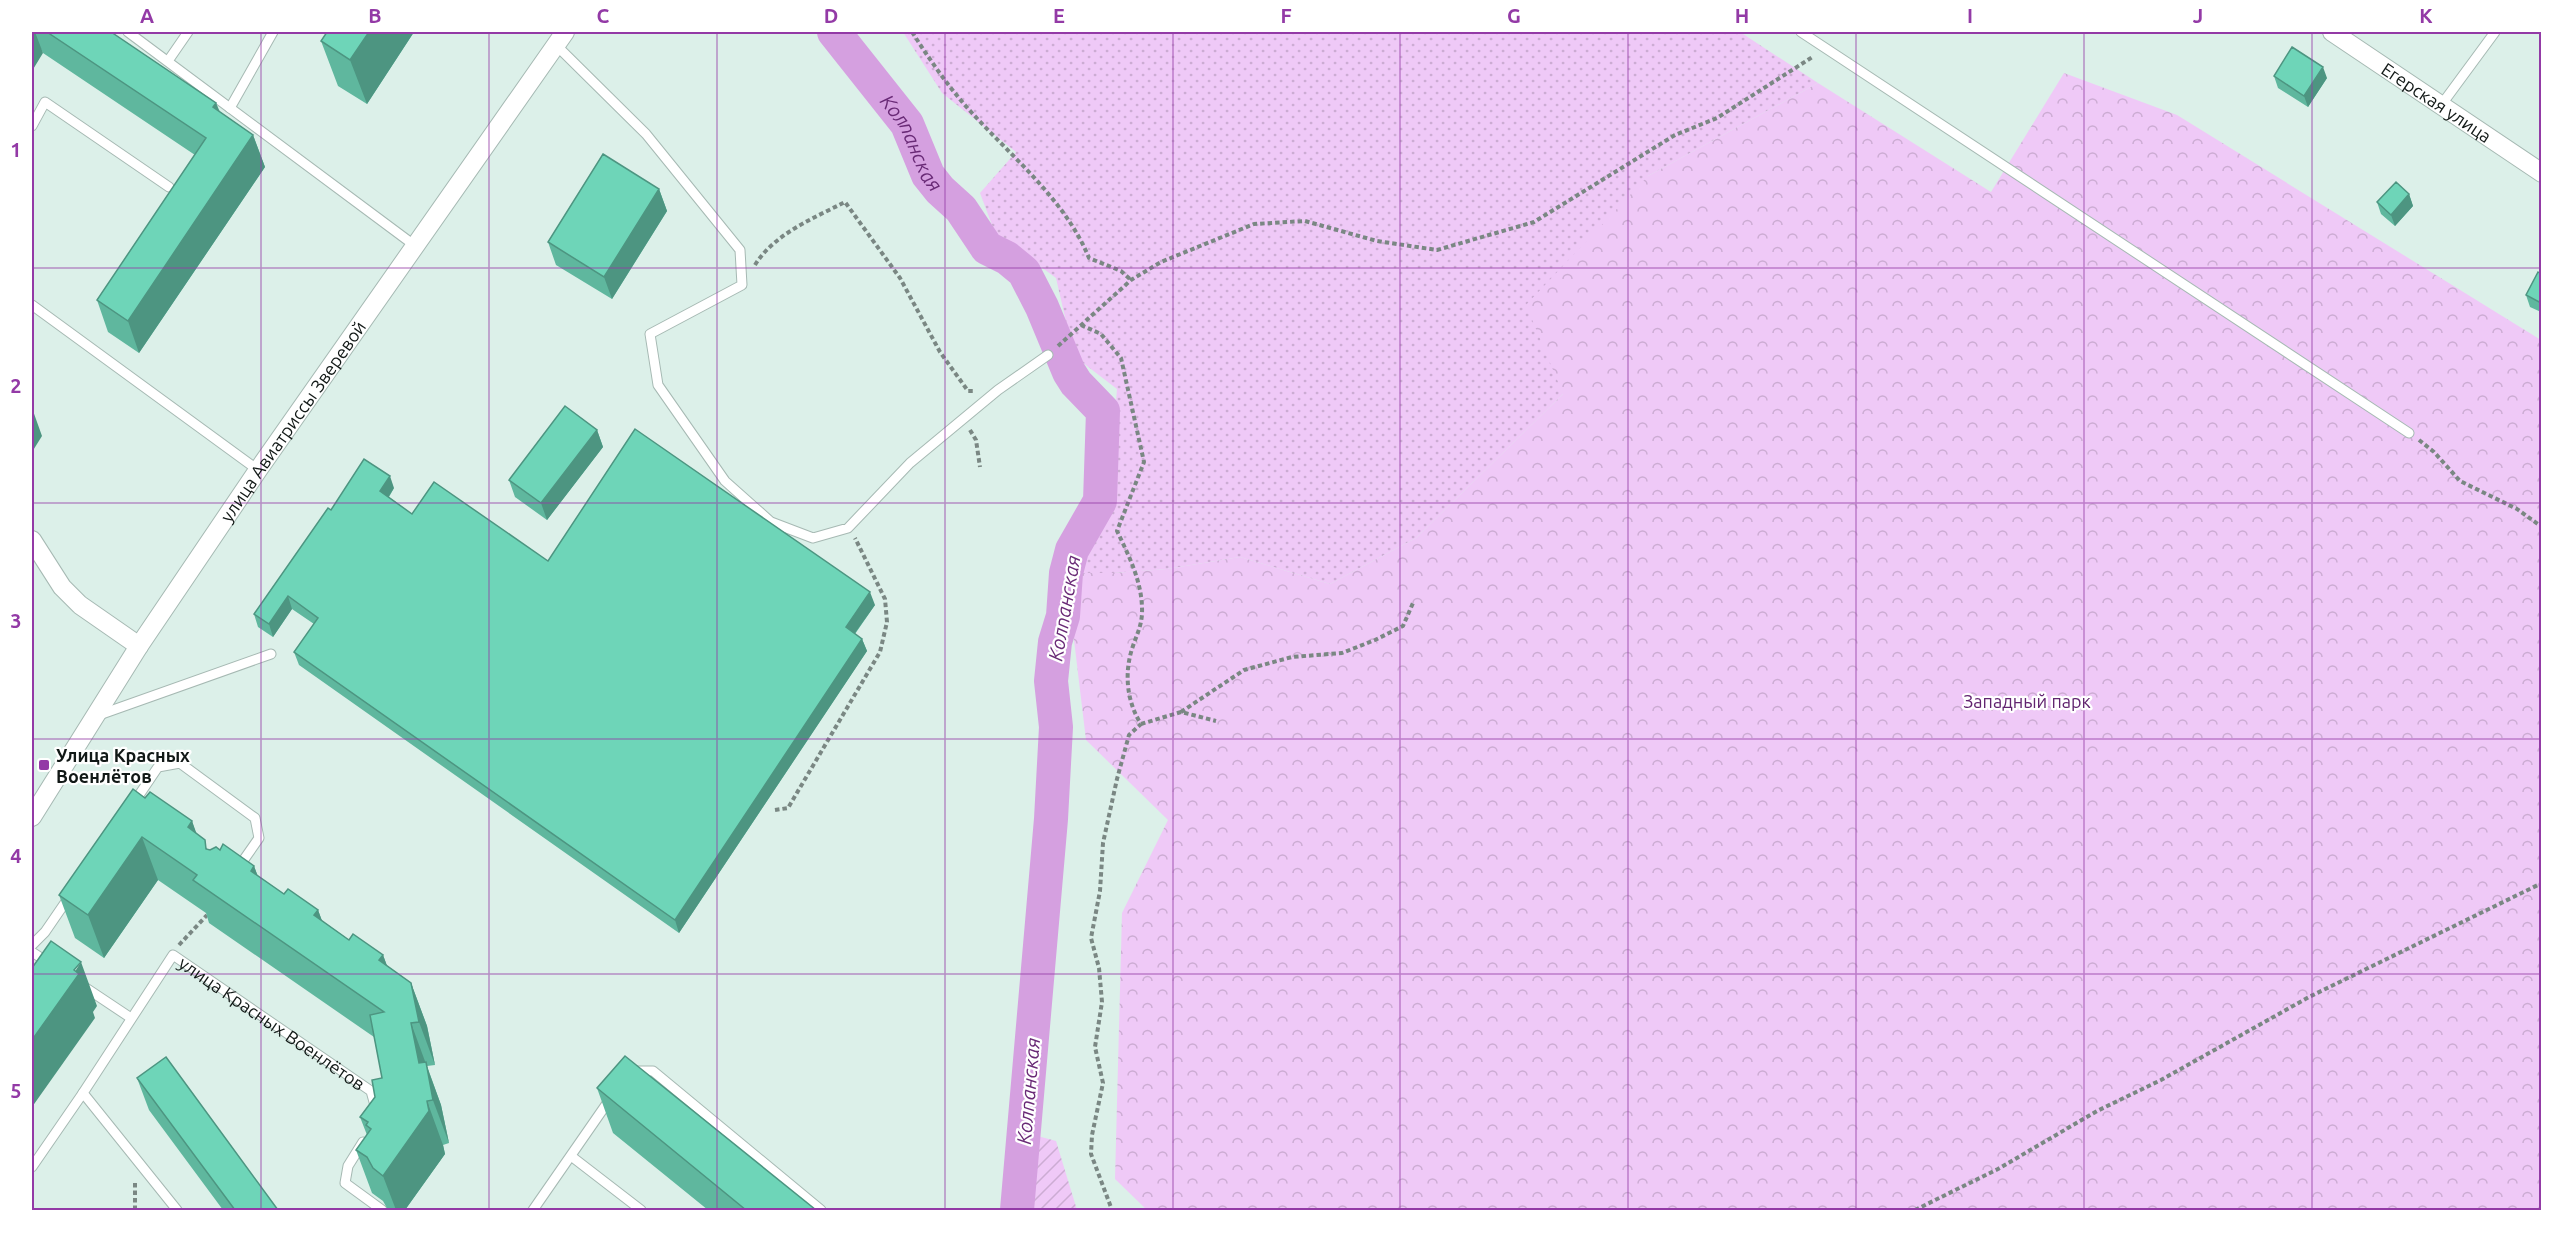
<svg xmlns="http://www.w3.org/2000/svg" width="2573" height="1242" font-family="Ubuntu,sans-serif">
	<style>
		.grass { fill: url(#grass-dots) }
		.forest { fill: url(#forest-crowns) }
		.garden { fill: url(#garden-furrows) }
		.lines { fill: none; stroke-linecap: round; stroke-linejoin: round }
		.river { stroke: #d5a0e0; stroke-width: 34 }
		.service-casing { stroke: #a6b9b3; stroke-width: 11 }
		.minor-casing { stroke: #a6b9b3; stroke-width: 20 }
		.path { stroke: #7a8783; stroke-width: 4; stroke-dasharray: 4.5 3; stroke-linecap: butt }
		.service { stroke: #fff; stroke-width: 9 }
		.minor { stroke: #fff; stroke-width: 18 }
		.wall { fill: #5fb79e }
		.shaded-wall { fill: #4d9581 }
		.building { fill: #6ed5b8; stroke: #4d9581; stroke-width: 1.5 }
		.grid { fill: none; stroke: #933aa6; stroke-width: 1.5; stroke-opacity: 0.55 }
		.poi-dot { fill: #933aa6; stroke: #fff; stroke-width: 2 }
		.labels { text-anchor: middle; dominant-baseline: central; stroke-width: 4.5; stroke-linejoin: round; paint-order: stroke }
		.street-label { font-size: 18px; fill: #111816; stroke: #fff }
		.park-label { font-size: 18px; fill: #61236f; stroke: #fff }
		.poi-label { font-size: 18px; font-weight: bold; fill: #111816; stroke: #fff; text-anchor: start }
		.water-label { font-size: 20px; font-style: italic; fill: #692a76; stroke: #fff }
		.neatline { fill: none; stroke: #933aa6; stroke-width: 2 }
		.grid-label { font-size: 20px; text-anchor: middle; font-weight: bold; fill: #933aa6 }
	</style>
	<defs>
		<pattern id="grass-dots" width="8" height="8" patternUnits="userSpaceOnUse" patternTransform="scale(1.5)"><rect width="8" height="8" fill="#efc9f7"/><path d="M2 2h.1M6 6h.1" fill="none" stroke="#ccacd3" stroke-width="1.8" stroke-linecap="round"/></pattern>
		<pattern id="forest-crowns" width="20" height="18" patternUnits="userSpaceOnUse" patternTransform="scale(1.5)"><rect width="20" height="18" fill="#efc9f7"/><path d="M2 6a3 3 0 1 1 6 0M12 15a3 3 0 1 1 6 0" fill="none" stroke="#ccacd3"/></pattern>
		<pattern id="garden-furrows" width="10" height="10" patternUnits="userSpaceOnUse" patternTransform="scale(1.5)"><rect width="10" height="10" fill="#efc9f7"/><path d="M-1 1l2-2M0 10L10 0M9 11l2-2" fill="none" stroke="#ccacd3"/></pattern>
	</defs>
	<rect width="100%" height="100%" fill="#dcf0e9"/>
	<path class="grass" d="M903,32H1740L1818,83L1648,176L1563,394L1416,538L1330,584L1240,557L1167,569L1114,573H1066L1093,521L1108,500L1117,389L1074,356L1056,278L995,233L980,193L1016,152L942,93Z"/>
	<path class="forest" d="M2064,73L2177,115L2541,340V1210H1147L1115,1179L1122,913L1168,820L1086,740L1066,573H1114L1167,569L1240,557L1330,584L1416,538L1563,394L1526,305L1648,176L1818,83L1991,192Z"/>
	<path class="garden" d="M1034,1135L1056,1141L1077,1210H1027Z"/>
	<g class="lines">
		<path class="river" id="s1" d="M834,32L907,124L928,175L940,190L961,209L987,248L1007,258L1024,272L1042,307L1069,372L1076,383L1103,411L1100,501L1072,550L1066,573L1063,616L1055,642L1051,681L1056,727L1051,819L1017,1210"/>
		<defs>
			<g id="service">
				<path d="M128,32L414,245"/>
				<path d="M1801,32L2409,433"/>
				<path d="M556,45L646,134L740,250L742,285L650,334L658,385L725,481L771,522L813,538L848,528L910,463L998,390L1048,355"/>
				<path d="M168,61L188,32"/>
				<path d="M2442,104L2495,32"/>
				<path d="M230,108L273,32"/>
				<path d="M32,126L45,102L169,187"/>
				<path d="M32,305L258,470"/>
				<path d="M99,715L271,654"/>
				<path d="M133,804L158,767L180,763L255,818L259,838L238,868"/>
				<path d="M32,945L45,932L69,897"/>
				<path d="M32,952L49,963"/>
				<path d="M83,986L131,1018"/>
				<path d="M633,1071H653L821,1210"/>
				<path d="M363,1142L348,1166L345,1183L382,1210"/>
				<path d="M571,1156L641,1210"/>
				<path d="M32,1167L83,1093"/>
				<path id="s2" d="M177,1210L83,1093L173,955L371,1091L376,1109"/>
				<path d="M533,1210L610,1099"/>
			</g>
			<g id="minor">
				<path id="s3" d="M2332,32L2542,173"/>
				<path d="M32,540L62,587L80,605L139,646"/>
				<path id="s4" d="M32,817L139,646L258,470L565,32"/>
			</g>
		</defs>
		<use href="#service" class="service-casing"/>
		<use href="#minor" class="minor-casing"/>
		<path class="path" d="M912,32C930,60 949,88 972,113C1013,158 1066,201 1089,258L1121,271L1131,280
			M755,265C774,234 814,218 845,202L900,278L940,352L968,391H974
			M1081,325L1101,334L1121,358L1144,462L1117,531C1130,558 1143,584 1142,614C1141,628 1136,636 1132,649C1124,674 1127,702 1141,724L1129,735L1117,779L1103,843L1100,891L1091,938L1099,968L1102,1002L1095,1047L1103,1083L1092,1135L1091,1154L1112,1210
			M1058,346L1131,280L1161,262L1254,224L1305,221L1377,241L1437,250L1534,222L1675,135L1717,118L1814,56
			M970,430L976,440L980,467
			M2419,440L2434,452L2460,481L2517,509L2542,527
			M1181,712L1244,670L1292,657L1342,653L1375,640L1403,626L1413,603
			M1141,724L1181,712L1216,721
			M775,810L788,808L880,652L887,622L885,599L855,538
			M179,945L207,915
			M135,1210V1181
			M1915,1210L1998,1169L2097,1111L2161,1080L2309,997L2542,883"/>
		<use href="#service" class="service"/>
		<use href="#minor" class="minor"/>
	</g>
	<path class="wall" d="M32,32H111L216,103L220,112L253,135L265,167L139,353L108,332L97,300L195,155L43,53Z
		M327,32H414L367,104L338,86L321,41Z
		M2274,76L2327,78L2308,107L2278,88Z
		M659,189L667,211L612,299L556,265L548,242Z
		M2409,194L2413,206L2395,226L2381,214L2377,202Z
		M2541,274V312L2530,307L2526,295Z
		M597,430L603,447L547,520L515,497L509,480Z
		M394,488L389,497L412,514L548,561L875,605L855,634L862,639L867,651L679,933L299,665L294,652L314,624L292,609L273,637L258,627L254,614L331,510Z
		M145,798L192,821L196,834L208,850H220L254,866L258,877L284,894L318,910L322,921L349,940L383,955L387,966L411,983L427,1026L435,1065L427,1066L441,1105L449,1143L443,1145L445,1154L405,1210H388L383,1201L372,1193L356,1150L367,1135L360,1117L375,1097L382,1078L374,1037L209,923L206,913L158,880L104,958L75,938L59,895Z
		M137,1078L278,1210H223L149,1110Z
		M597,1088L816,1210H708L613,1133Z"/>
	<path class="shaded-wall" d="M32,32H35L43,53L32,71Z
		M369,32H414L367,104L350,60Z
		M2323,67L2327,78L2308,107L2304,96Z
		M216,103L228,135L213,107Z
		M253,135L265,167L139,353L128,321Z
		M659,189L667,211L612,299L604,277Z
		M2409,194L2413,206L2395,226L2391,215Z
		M32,408L42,436L32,452Z
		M597,430L603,447L547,520L541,503Z
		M390,476L394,488L384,504L380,491Z
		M870,592L875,605L850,640L846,627Z
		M288,596L292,609L273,637L269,624Z
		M862,639L867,651L679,933L675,920Z
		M192,821L208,865L188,827Z
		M142,837L158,880L104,958L88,915Z
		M254,866L270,909L251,871Z
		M318,910L334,953L314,915Z
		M383,955L399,998L379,960Z
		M81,962L97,1006L93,1012L95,1018L32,1107V1040Z
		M411,983L427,1026L435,1065L419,1022Z
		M411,1023L441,1105L449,1143L419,1063Z
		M427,1101L443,1145L445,1154L405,1210H396L383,1176Z"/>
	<path class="building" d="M47,32H111L216,103L213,107L253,135L128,321L97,300L206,138Z
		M327,32H369L350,60L321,41Z
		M2292,47L2323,67L2304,96L2274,76Z
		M603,154L659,189L604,277L548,242Z
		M2396,182L2409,194L2391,215L2377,202Z
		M2538,272L2541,274V303L2526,295Z
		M565,406L597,430L541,503L509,480Z
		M635,429L870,592L846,627L862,639L675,920L294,652L318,618L288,596L269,624L254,614L328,508L331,510L364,459L390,476L380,491L412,514L434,482L548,561Z
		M133,789L145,798L150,792L192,821L188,827L205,840L206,849L210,850L216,847L220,850L223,844L254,866L251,871L284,894L288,889L318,910L314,915L349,940L353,934L383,955L379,960L411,983L419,1022L411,1023L419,1063L426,1062L433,1100L427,1101L429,1111L383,1176L373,1168L367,1157L356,1150L371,1129L366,1125L368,1122L360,1117L375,1097L372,1080L382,1078L370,1015L384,1012L193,880L197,875L142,837L88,915L59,895Z
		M51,941L81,962L74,970L79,974L32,1040V968Z
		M625,1056L816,1210H746L597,1088Z
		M166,1057L278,1210H235L137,1078Z"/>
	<path class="grid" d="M261,32V1210M489,32V1210M717,32V1210M945,32V1210M1173,32V1210M1400,32V1210M1628,32V1210M1856,32V1210M2084,32V1210M2312,32V1210M32,268H2542M32,503H2542M32,739H2542M32,974H2542"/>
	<rect class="poi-dot" x="38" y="759" width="12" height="12" rx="3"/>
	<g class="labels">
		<g class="street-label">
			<text stroke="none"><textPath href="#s3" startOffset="126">Егерская улица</textPath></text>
			<text stroke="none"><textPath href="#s4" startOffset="474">улица Авиатриссы Зверевой</textPath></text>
			<text stroke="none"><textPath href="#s2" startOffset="435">улица Красных Военлётов</textPath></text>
		</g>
		<g class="park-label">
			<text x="2027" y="701">Западный парк</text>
		</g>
		<g class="poi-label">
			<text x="56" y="755">Улица Красных<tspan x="56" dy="21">Военлётов</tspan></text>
		</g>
		<g class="water-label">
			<text stroke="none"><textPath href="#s1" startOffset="136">Колпанская</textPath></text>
			<text transform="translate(1064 608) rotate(-80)">Колпанская</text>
			<text transform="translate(1028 1091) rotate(-85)">Колпанская</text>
		</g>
	</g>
	<rect width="2573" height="1242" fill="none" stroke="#ffffff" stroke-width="66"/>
	<rect x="33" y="33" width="2507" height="1176" class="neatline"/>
	<g class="grid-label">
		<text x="147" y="23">A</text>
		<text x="375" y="23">B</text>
		<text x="603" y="23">C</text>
		<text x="831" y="23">D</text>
		<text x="1059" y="23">E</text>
		<text x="1286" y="23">F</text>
		<text x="1514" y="23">G</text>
		<text x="1742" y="23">H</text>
		<text x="1970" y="23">I</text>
		<text x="2198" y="23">J</text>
		<text x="2426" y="23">K</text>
		<text x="16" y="157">1</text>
		<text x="16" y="393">2</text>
		<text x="16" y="628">3</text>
		<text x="16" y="863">4</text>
		<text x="16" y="1098">5</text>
	</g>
</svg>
